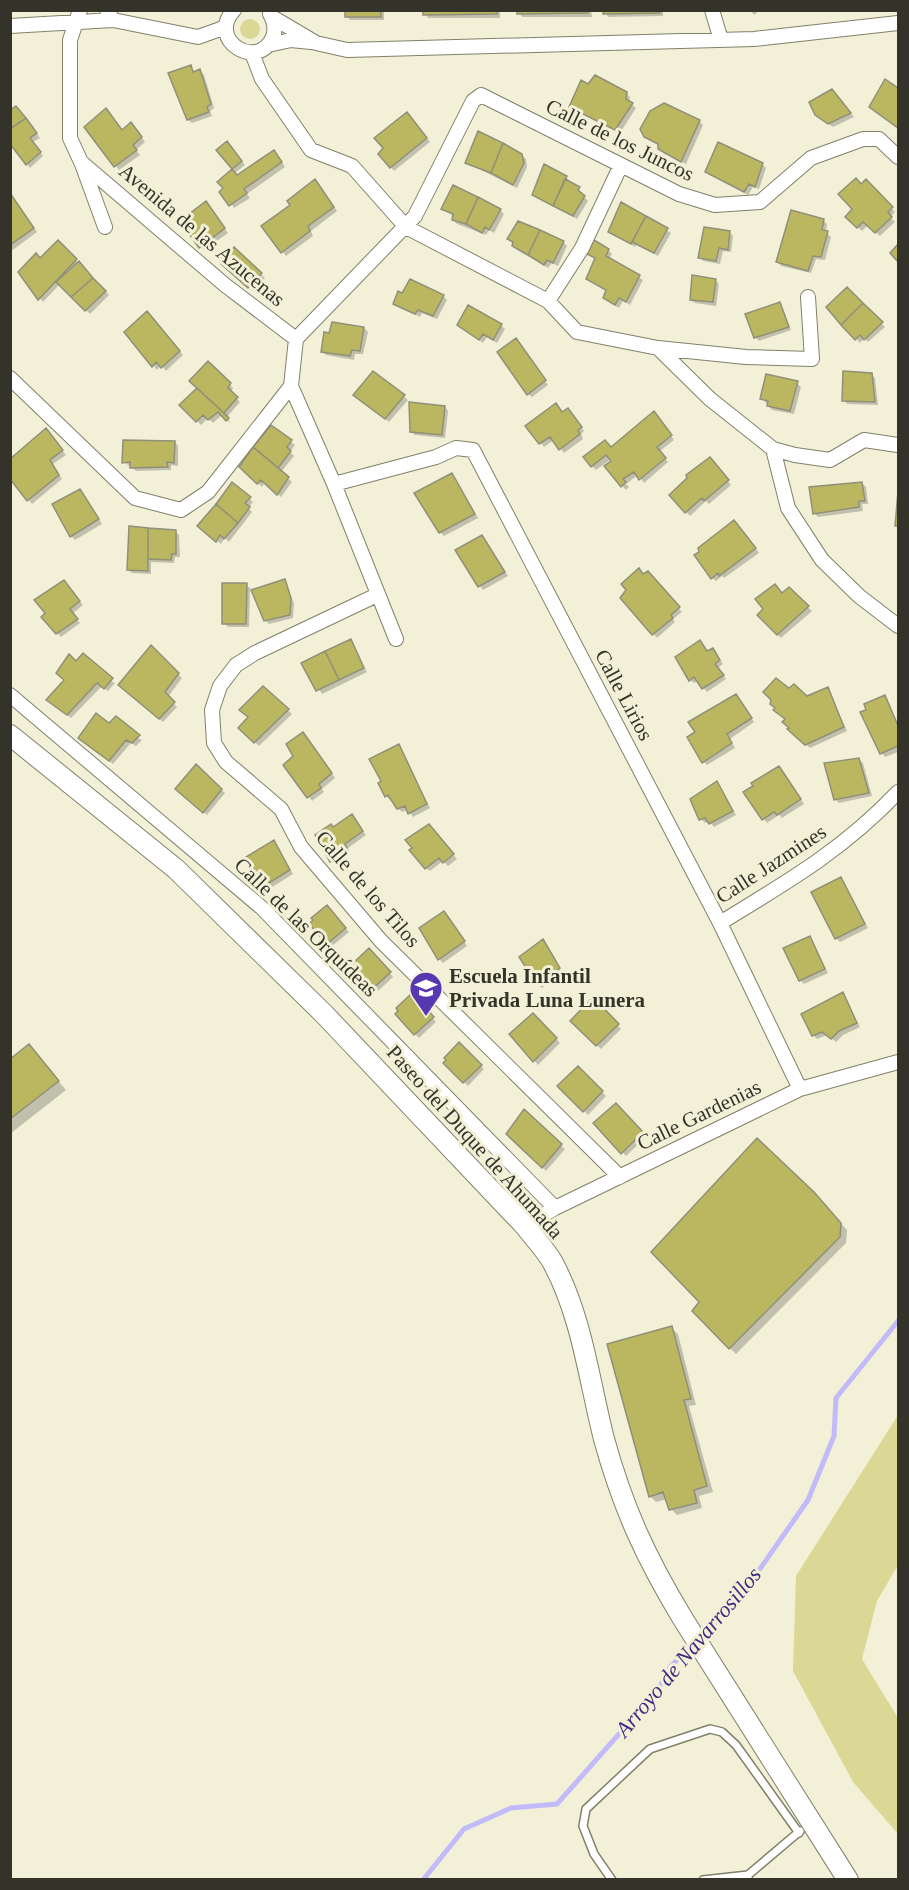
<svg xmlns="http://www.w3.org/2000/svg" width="909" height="1890" font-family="'Times New Roman',serif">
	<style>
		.green { fill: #dbd895 }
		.shadow { fill: #0003 }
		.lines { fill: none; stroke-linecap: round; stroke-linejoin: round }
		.stream { stroke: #c2bbf9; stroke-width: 5 }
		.building { fill: #bbb660; stroke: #909079; stroke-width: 1.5 }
		.service-casing { stroke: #81816a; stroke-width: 10 }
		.minor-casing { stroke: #81816a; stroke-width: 16 }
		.secondary-casing { stroke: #81816a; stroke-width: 22 }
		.service { stroke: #fff; stroke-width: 7 }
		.minor { stroke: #fff; stroke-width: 14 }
		.secondary { stroke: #fff; stroke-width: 20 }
		.labels { text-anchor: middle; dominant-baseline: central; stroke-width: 6; stroke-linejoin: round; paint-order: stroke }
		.street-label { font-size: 21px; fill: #34332a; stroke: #f2f1d8 }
		.poi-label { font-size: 21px; font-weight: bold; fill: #34332a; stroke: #f2f1d8; text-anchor: start }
		.water-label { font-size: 22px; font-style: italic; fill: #3e287f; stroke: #f2f1d8 }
	</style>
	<rect width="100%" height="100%" fill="#f2f1d8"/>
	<path class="green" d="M240 29a10 10 0 1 1 20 0a10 10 0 1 1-20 0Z
		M898,1415V1565L877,1601L862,1659L898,1718V1834L853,1782L793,1671L796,1576Z"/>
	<path class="shadow" d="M346,10H384V20H350L346,16Z
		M424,10H500V18H428Z
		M518,10H591L592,17H522Z
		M604,10H663V16L608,17Z
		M750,10H760L754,15Z
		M191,67L195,73L200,71L204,75L214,108L210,111L212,116L192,123L188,120Z
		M886,81L898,90V128L875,111Z
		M589,85L626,93L630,97L629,102L636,108L620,133L571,107Z
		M836,94L854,117L833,127L821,119Z
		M20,111L40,138L33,142L43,156L30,168L27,164Z
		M411,117L430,142L394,171L391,167Z
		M699,121L703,125L686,164L663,153L659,145L645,136Z
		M86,127L122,131L135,128L145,142L136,150L140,155L119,170Z
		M230,147L245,165L235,173L237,176L278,156L285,167L247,194L250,198L234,208L219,182L234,169L218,150Z
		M521,155L526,159L527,167L517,188L467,163Z
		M762,164L766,168L759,189L753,187L748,195L707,172Z
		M566,177L588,201L577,219L533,195Z
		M866,181L895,212L890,217L895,222L880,236L868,225L862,231L847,217L854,209L861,185Z
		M318,185L337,211L311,231L313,236L286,256L263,226Z
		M10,195L37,232L10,252Z
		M622,204L671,233L658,256L636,245L635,247L610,232Z
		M209,207L228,233L204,250L200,247Z
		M443,209L500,210L504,214L494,233L489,230L486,235L457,224L453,220L454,216Z
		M823,220L827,224L826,232L831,237L825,260L816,259L811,273L781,266L778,262Z
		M729,232L733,236L731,252L723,251L720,264L703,261L700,257Z
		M509,239L563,242L567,246L558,266L552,263L548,268L517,250Z
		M58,242L109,295L90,314L60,284L43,302L20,272L40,260Z
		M234,249L265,278L253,291L223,264Z
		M608,250L612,254L609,259L643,280L630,305L623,301L619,308L609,302L605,298L607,291L587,278L596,259L589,253Z
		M715,280L719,284L716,306L695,303L691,300Z
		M847,289L885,327L868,342L864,338L860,343L828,307Z
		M443,296L447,300L437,319L422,313L420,317L395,304Z
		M780,304L791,330L759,341L755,337Z
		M151,317L183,355L166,371L161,365L157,370L126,332Z
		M459,325H501L505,329L497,343L487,337L483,343Z
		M364,328L368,332L363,354H355L354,360L326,355L322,351Z
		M520,343L548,385L532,397L528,394Z
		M208,363L233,388L231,393L240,402L227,417L231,424L222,415L213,423L208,418L201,425L181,405L199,388Z
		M373,373L408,400L389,422L359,399Z
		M871,374L875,378L878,405L847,404L844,400Z
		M797,383L801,387L794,414L772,410L762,398Z
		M445,407L448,411L445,438L415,435L411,431Z
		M563,413L571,414L584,431L581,434L583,439L564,453L554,440L544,447L527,426Z
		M657,417L674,440L660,451L668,462L644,483L638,475L626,484L629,487L626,490L606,467L613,462L611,459L596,470L592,466L611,449Z
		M272,427L295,445L290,452L294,456L281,472L292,482L281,497L265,482L262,487L241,467Z
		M49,434L66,455L53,464L62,479L32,504L10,477Z
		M175,442L178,446V466L171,465V470L136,471L124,462Z
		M713,463L731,485L709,504L706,501L690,516L671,495L689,478Z
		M452,475L478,518L444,536L440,532Z
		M862,483L866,487L868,504H862L863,511L818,517L814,513Z
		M232,484L253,502L248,508L252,512L229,542L225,538L221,544L199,525Z
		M83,495L102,524L75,540L71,536Z
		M738,526L759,553L724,578L722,576L716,581L712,578Z
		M175,531L179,535L180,557H175L174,563L151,562V574L132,573L128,569Z
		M482,537L508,576L483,590L480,586Z
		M644,576H652L682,612L673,619L675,622L657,638L622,598Z
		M284,581L294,603L293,618L269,624L265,620Z
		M246,585L250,588L249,627H228L224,623Z
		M67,586L83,605L72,614L80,623L61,637L43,617Z
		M789,589L812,611L781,638L759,615Z
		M350,641L367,672L322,694L303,664Z
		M151,647L182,678L168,697L177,707L163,722L123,688Z
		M713,650L723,664L718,668L726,679L707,692L698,681L694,683L690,680Z
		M76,663L115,683L108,691L102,686L71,718L52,703Z
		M263,689L292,714L259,746L240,728L249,718Z
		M828,689L847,731L810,748L793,733L786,720L789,690L806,698Z
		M885,697L898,723V752L885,757L882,753L868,711Z
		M739,700L754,722L730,739L735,748L707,765L704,762Z
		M109,725L142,740L136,746L131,743L113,764L84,742Z
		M306,738L335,778L322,789L324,792L312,801L285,765L295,757Z
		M399,746L430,808L413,817L408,810L402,812L386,796Z
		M859,760L863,763L872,796L839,803L835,799Z
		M196,766L225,793L207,815L177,789Z
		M782,772L804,804L782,818L779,815L767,823L745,793Z
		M717,783L736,815L714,827L709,821L705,823L701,819Z
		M352,816L366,835L348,848L350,853L335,864L331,861L334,828Z
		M432,830L457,859L448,866L443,861L430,871L426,868Z
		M274,842L293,874L269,889L265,885Z
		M841,879L868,928L840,942L836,938Z
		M330,910L349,932L331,947L328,943Z
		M448,917L467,946L443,963L439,959Z
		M810,937L828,973L804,984L800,980Z
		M546,945L562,973L542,988L538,984Z
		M369,950L393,977L376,993L353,969Z
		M842,994L860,1027L843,1035L836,1042L827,1035L817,1039L813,1035Z
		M412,995L436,1022L419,1038L397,1014Z
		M593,999L621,1029L601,1049L572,1021Z
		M533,1015L560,1043L538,1065L511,1034Z
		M459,1044L484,1069L468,1086L445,1063Z
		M29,1046L66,1090L10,1134V1061Z
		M578,1068L606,1096L588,1115L559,1086Z
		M616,1105L646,1137L626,1156L595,1123Z
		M524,1111L565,1149L546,1171L508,1133Z
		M820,1200L847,1230L846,1243L736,1354L706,1325Z
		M671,1328L678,1334L696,1405L689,1406L713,1492L699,1496L702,1508L677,1515L671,1509L667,1499L656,1502L650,1496Z"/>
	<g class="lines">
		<path class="stream" d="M700,1638L739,1599L808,1500L834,1436L836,1398L898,1321
			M423,1880L464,1829L511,1808L557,1804L658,1690L670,1667L693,1644"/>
	</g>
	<path class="building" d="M345,10H381V17H345Z
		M423,10H497V14L423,15Z
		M517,10H588V13L517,14Z
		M603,10H660V13L603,14Z
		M191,65L193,72L200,69L211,104L207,107L209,112L187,120L168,73Z
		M595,75L627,92L626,99L633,103L615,130L569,107L581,80L588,84Z
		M885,79L898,88V128L869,107Z
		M832,89L851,113L828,124L815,115L809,102Z
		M664,103L700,120L681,162L658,149V144L644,137L640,129L650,111Z
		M16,106L26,118L10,129V110Z
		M106,108L122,130L131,122L142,137L133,145L137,150L114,167L84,127Z
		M407,112L427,138L390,168L378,154L383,148L374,138Z
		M26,118L37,133L30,138L41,152L26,165L10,144V129Z
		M478,131L503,143L491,173L465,163Z
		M227,141L242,161L232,169L216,150Z
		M718,142L763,163L755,187L749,184L744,192L705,172Z
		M503,143L522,154L524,163L513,185L491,173Z
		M274,150L282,162L244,189L247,193L229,206L219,192L223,188L217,182L232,169L237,175Z
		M544,164L567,176L553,206L532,195Z
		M856,178L861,184L866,179L893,207L888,212L892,217L875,233L863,222L857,228L845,217L852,209L838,194Z
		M315,179L334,207L308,226L310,231L281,253L261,226L290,205L287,201Z
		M565,179L580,187L578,190L585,196L573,216L553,206Z
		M453,185L478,197L466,224L452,220L453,214L441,209Z
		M10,193L34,228L10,245Z
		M478,197L501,209L489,230L485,227L482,233L466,224Z
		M206,201L225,228L199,248L180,221Z
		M621,202L646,216L631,244L608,232Z
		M791,210L824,219L822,230L828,231L821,257L813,256L808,271L776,262Z
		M646,216L668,228L654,253L632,242Z
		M518,221L540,230L528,255L512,246L513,242L507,239Z
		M704,227L730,231L728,250L719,248L716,261L698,258Z
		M540,230L564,241L553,263L547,260L544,265L528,255Z
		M58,240L77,259L38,300L18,272L36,253L40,258Z
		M594,240L609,249L606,256L640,275L626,302L619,298L615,305L603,298L606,290L586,279L595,258L587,254Z
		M898,244V262L890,253Z
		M234,247L262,273L248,288L221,264Z
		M79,261L93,278L71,297L56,282Z
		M692,275L716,279L713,302L690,300Z
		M93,278L106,291L85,311L71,297Z
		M410,279L444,295L433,316L418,310L415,314L393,304L398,291L402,293Z
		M847,287L863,303L841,325L826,307Z
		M780,302L789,327L754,338L745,314Z
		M863,303L883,322L864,340L860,335L855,340L841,325Z
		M468,305L502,324L493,340L483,334L479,340L457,325Z
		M147,311L180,351L161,368L156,362L152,367L124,332Z
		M332,322L364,327L360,351L352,350L350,356L321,352L324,332L329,333Z
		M516,338L546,380L527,395L497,352Z
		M208,361L231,383L228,388L238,397L224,413L189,381Z
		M373,371L405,395L385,419L353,395Z
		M843,371L872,373L875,402L842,401Z
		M766,374L798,381L790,411L767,406L768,401L760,399Z
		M197,388L224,413L229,418L226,421L218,412L208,420L203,415L196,422L179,405Z
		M409,402L445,406L442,435L410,432Z
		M556,403L562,412L568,408L582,427L578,430L580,434L559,450L550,437L539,444L525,426Z
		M654,411L672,435L657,447L666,458L639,480L634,472L623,479L626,482L621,487L604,466L611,461L606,455L591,467L583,457L605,440L611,447Z
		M271,425L292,440L287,447L291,451L278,468L253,447Z
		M46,428L63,450L50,460L59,475L27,501L10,479V459Z
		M123,440L175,441L174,463L167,462L168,467L130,468V462L122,463Z
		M253,447L289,477L277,495L261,480L257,484L239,467Z
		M710,457L729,480L704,501L702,498L685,513L669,495L687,478L686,475Z
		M452,473L475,514L439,533L414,493Z
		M232,482L251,497L245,503L250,507L238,523L216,504Z
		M862,482L865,501H859V507L813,514L809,487Z
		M80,489L99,519L70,537L52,504Z
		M898,491V526H895Z
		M216,504L238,523L224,539L220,535L216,542L197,526Z
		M734,520L756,548L719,576L718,573L711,579L694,555L699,552L698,548Z
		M129,526L148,528V571L127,570Z
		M148,528L176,530V554H172L171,560L148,559Z
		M482,535L505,572L478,587L455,550Z
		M639,568L643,574L648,571L680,607L671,615L673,618L652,635L620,598L626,590L621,584Z
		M285,579L291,598L290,615L264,621L251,590Z
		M64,580L80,601L70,609L78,619L56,634L41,617L45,613L34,600Z
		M222,583H247L246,624H222Z
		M775,584L782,593L789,587L809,606L777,635L757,615L763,609L755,599Z
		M351,639L364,668L339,680L325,651Z
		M700,640L707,651L713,648L720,660L715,664L724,675L702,689L694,677L689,681L675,657Z
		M151,645L179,673L165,692L175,702L159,719L118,685Z
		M325,651L339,680L316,691L301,663Z
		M83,653L113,678L104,689L97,683L67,715L46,700L64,680L56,673L69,654L76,661Z
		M776,678L789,688L794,684L807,696L828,687L844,727L805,745L787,729L789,728L782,722L785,719L773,710L775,708L770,704L771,700L763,692Z
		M263,686L289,709L254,743L238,728L248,717L239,710Z
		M736,694L752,718L727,734L732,743L702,763L687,737L695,732L688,722Z
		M885,695L898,726V746L880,754L860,712L866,710L864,704Z
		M96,713L109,723L116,716L140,735L132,743L126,740L109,761L78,738Z
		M303,732L332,773L319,784L321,788L307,798L283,765L293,756L286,744Z
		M399,744L427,804L408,814L405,806L397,809L388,795L385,797L378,783L381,781L369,759Z
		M859,758L869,793L834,800L824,763Z
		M196,764L222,789L203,813L175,789Z
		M779,766L801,799L777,815L774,812L762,820L743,792L753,786L751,783Z
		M717,781L733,811L709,824L705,818L699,820L690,799Z
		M352,814L363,831L345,844L347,848L330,862L315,835L331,824L333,827Z
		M429,824L454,854L443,863L439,858L425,869L409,850L412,848L405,840Z
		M274,840L290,870L264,886L246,857Z
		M841,877L865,924L835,939L811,892Z
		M327,905L346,928L327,944L309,924L313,920L311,918Z
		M444,911L465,941L438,960L419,928Z
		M810,936L825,969L799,981L783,948Z
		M543,939L560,968L537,985L519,957Z
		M369,948L391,972L371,990L351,969L355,966L353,963Z
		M843,992L857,1023L839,1031L831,1039L822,1032L812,1036L801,1014Z
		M412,993L434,1017L414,1035L395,1014L398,1011L396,1008Z
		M593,997L619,1024L596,1046L570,1021Z
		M533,1013L557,1038L533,1062L509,1034Z
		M459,1042L482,1065L463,1083L443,1063L446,1060L444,1058Z
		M29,1044L59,1081L10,1119V1059Z
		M578,1066L603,1091L583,1112L557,1086Z
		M616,1103L643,1132L621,1154L593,1123Z
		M524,1109L562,1144L542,1168L506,1134Z
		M757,1138L814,1192L841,1223L840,1237L729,1349L692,1311L699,1302L651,1252Z
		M672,1326L691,1399L684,1400L707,1486L694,1490L697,1503L669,1510L663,1492L649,1497L607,1344Z"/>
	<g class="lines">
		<defs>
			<path id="service" d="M612,1880L594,1854L583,1826L586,1809L650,1749L710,1729L722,1732L736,1745L799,1833
				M703,1880L748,1875
				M748,1880V1875L800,1831"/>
			<path id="minor" d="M80,10L70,40V138L81,162L225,285L296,339
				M107,10L113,20L198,37L226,27
				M234,10C206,40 258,72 273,37C276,29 274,21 270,14
				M712,10L721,40
				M272,17L316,43L347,50L754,39L898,23
				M10,26L113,20
				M268,45L291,40L311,42
				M252,53L262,79L311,150L352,166L406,227L548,301L577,332L658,348L710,399L773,449L788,508L822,560L859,596L898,626
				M82,164L105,227
				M548,301L582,248L621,165
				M658,348L746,357L812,359L808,297
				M10,378L135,498L181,510L208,492L291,386L296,339L415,216L473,101L481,95L679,194L715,205L760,202L811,158L863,139H879L898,157
				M291,386L334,484L396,639
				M773,449L795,455L830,460L864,440L898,445
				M334,484L436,457L456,448L473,450L720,923L800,1089
				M377,595L255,653L236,665L220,686L212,710L214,743L226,762L281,809L301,847L381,941L620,1177
				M10,695L262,908L555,1208
				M720,923C787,882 843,850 898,792
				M525,1226L555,1208L800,1089L898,1062"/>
			<path id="secondary" d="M10,735L176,869L324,1014L525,1226C534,1238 546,1250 553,1263C582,1317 589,1380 604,1439C623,1508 646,1558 683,1619L848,1880"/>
		</defs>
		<use href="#service" class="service-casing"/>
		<use href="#minor" class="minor-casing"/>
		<use href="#secondary" class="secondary-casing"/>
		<use href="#service" class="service"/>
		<use href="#minor" class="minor"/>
		<use href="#secondary" class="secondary"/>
	</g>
	<defs>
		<symbol id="school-pin" viewBox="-11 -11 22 30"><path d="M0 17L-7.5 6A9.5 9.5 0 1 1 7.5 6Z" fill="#5838b0" stroke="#f2f1d8"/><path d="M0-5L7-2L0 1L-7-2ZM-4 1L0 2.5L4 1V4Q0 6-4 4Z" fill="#fff"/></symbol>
	</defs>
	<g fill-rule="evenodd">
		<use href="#school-pin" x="407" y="969" width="38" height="52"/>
	</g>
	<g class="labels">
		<g class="street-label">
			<text transform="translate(620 140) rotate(26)">Calle de los Juncos</text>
			<text transform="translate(202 235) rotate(40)">Avenida de las Azucenas</text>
			<text transform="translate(624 695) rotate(62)">Calle Lirios</text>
			<text transform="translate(771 864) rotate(-33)">Calle Jazmines</text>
			<text transform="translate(368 889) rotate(49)">Calle de los Tilos</text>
			<text transform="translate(306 927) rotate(44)">Calle de las Orquídeas</text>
			<text transform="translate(699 1115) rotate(-26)">Calle Gardenias</text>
			<text transform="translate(475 1142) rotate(48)">Paseo del Duque de Ahumada</text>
		</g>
		<g class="poi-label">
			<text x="449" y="976">Escuela Infantil<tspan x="449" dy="24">Privada Luna Lunera</tspan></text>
		</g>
		<g class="water-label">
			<text transform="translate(688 1652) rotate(-50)">Arroyo de Navarrosillos</text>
		</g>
	</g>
	<rect width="909" height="1890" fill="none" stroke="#34332a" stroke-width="24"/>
</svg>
